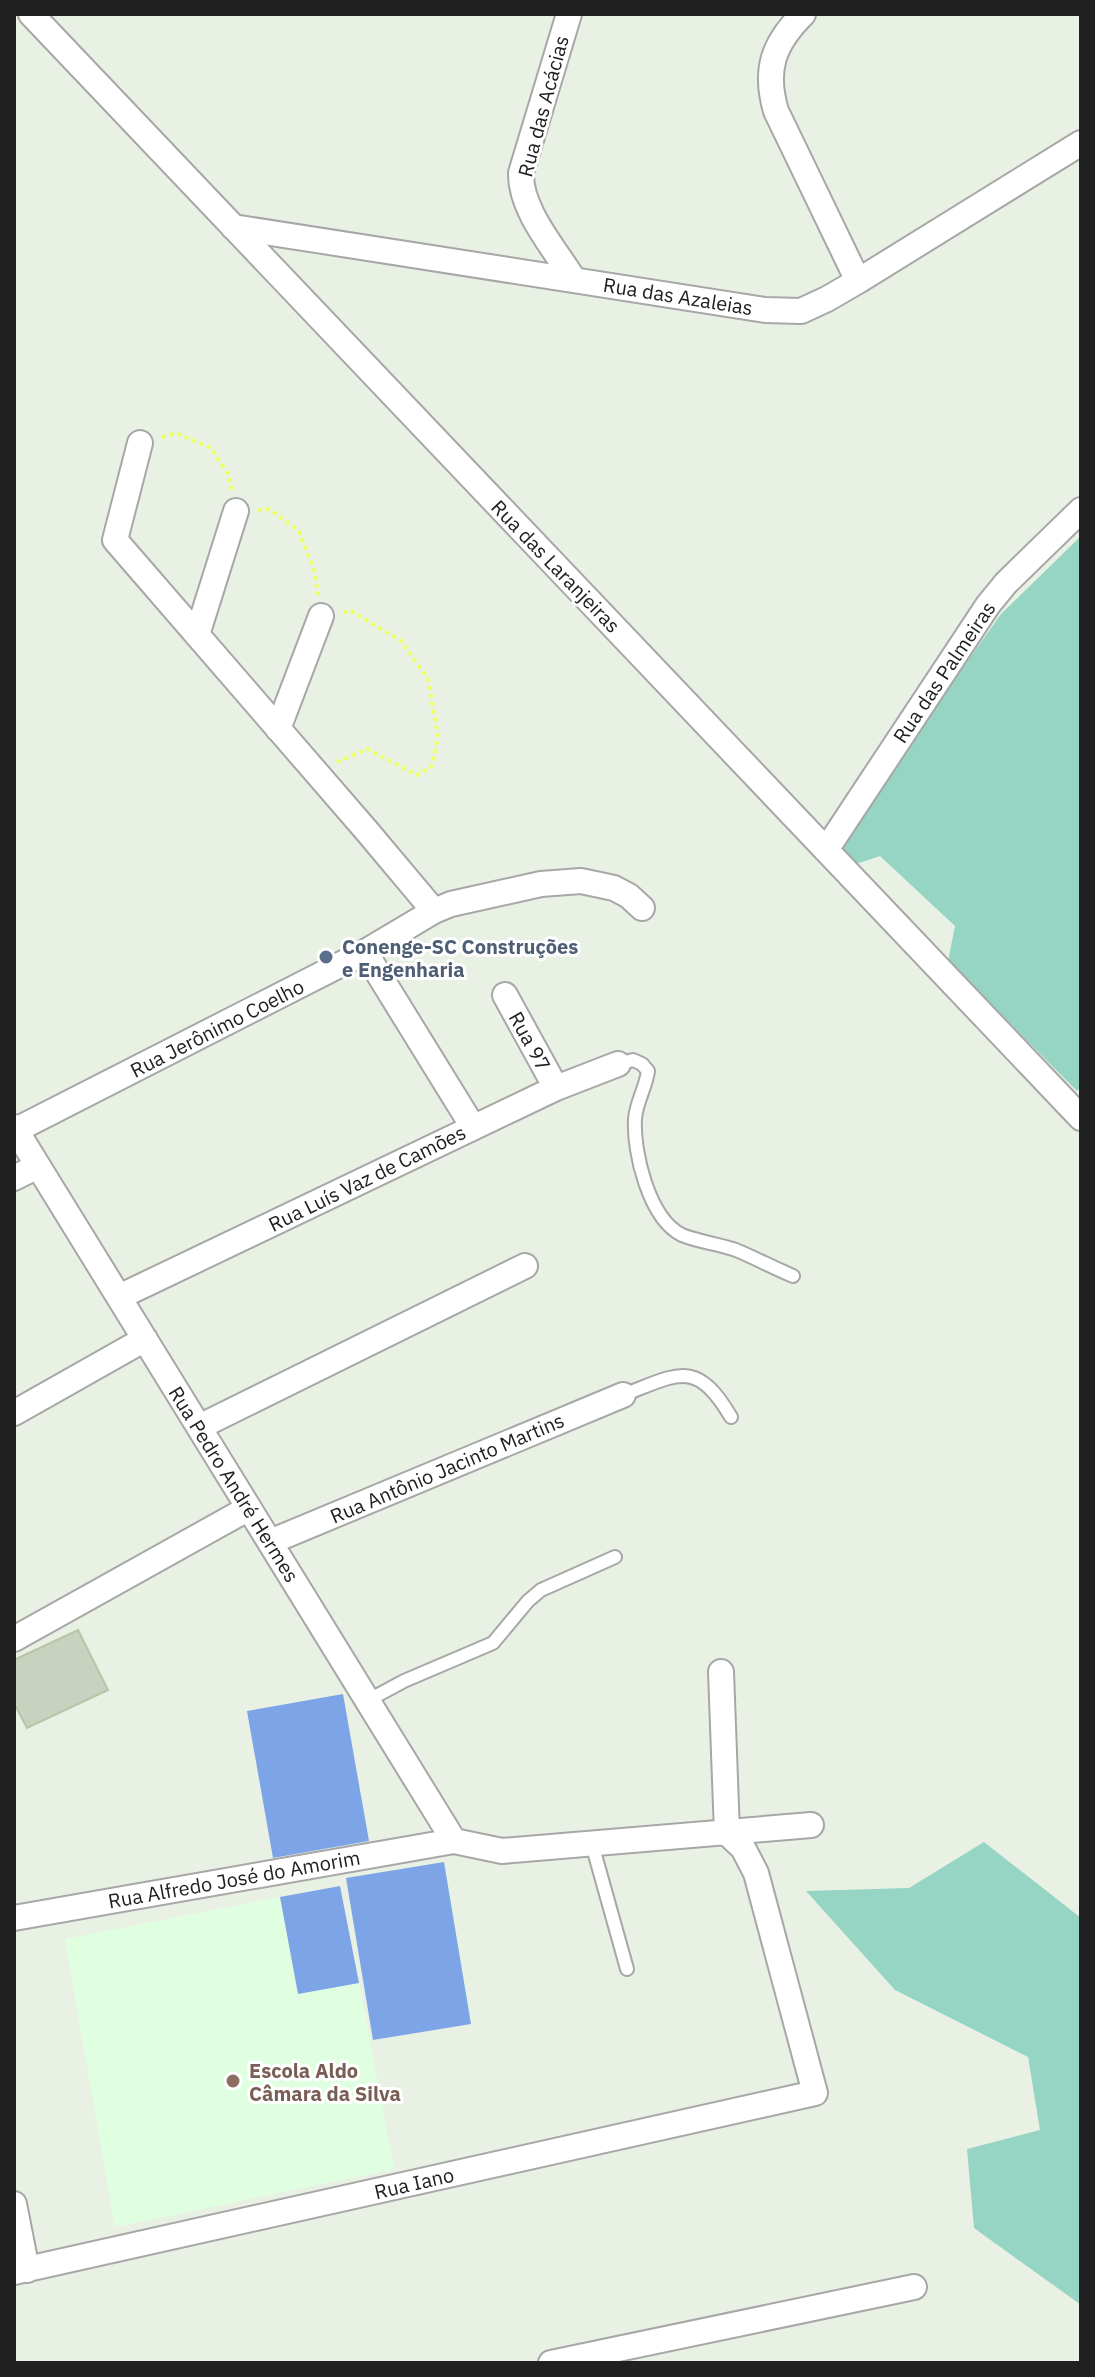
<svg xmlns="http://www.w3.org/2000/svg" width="1095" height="2377" font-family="'IBM Plex Sans',sans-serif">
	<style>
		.education { fill: #e0ffe1 }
		.forest { fill: #96d4c3 }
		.pitch { fill: #7ca4e7 }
		.building { fill: #c9d2be; stroke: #b7c4a6; stroke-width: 2 }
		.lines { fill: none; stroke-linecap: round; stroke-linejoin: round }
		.lane-casing { stroke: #a7a7a7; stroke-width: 16 }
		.street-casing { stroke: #a7a7a7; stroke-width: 28 }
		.path { stroke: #eeff68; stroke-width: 4; stroke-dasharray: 4 4; stroke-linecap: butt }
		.lane { stroke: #fff; stroke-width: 12 }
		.street { stroke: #fff; stroke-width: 24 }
		.service-dot { fill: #5c6f8a; stroke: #fff; stroke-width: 3 }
		.education-dot { fill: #8d6e63; stroke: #fff; stroke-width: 3 }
		.labels { text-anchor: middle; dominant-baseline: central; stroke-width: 6; stroke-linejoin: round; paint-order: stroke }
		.street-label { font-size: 20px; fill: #202020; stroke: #fff }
		.service-label { font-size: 20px; font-weight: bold; fill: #4e5e75; stroke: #fff; text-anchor: start }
		.education-label { font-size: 20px; font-weight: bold; fill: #785e54; stroke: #fff; text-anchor: start }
	</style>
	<rect width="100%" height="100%" fill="#e9f1e5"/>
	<path class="education" d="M280,1897L298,1994L359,1983L394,2169L115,2227L65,1939Z"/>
	<path class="forest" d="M1081,536V1087L1077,1091L948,961L955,926L880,856L853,865L836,846L1001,614Z
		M984,1842L1081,1918V2305L974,2228L967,2149L1040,2130L1028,2057L895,1990L806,1891L909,1888Z"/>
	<path class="pitch" d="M343,1694L369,1841L273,1858L247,1711Z
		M444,1862L471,2024L373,2040L346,1878Z
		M340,1886L359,1983L298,1994L280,1897Z"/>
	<path class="building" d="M78,1630L108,1690L27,1728L14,1703V1660Z"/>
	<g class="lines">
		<defs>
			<path id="lane" d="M618,1064L633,1060L642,1064L648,1071C646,1087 636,1103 635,1119C633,1152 649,1219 682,1235C699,1242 719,1244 736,1250C755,1258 774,1268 793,1276
				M623,1395C678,1374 696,1358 731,1417
				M367,1701L404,1681L493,1643L528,1601L541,1590L615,1557
				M592,1844L627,1969"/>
			<path id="street" d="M31,14L1081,1118
				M569,14L521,173C520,210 555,249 574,280
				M803,14C773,44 764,70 776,111L858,281
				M233,227L765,310L801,311L827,299L858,281L1081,143
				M140,443L115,540L366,830L434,911
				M197,635L236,511
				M278,729L321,616
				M826,850L988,605L1006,583L1081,510
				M365,952L473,1127
				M505,995L556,1088
				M14,1127L454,1841
				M16,1130L365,952L434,911L451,904L541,884L581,881L614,888L629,896L642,908
				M14,1178L38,1166
				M119,1297L556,1088L618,1064
				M14,1413L145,1339
				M199,1427L525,1266
				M270,1542L623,1395
				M14,1639L249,1508
				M14,1918L454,1841L502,1851L811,1825
				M14,2204L27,2270
				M14,2272L815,2093L756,1873L743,1848L727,1833L721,1672
				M551,2363L914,2287"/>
		</defs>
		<use href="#lane" class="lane-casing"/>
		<use href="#street" class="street-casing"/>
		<path class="path" d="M162,437L176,433L211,448L228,474L232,492
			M258,510L269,509L298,530L314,569L318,595
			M337,762L367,749L417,775L432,766L438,736L428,679L400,640L351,611L340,613"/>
		<use href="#lane" class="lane"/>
		<use href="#street" class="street"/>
	</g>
	<circle class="service-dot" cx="326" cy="957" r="8"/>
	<circle class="education-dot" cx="233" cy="2081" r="8"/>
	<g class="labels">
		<g class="street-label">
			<text transform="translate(543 106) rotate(-75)">Rua das Acácias</text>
			<text transform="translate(678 296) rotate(9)">Rua das Azaleias</text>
			<text transform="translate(556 566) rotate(46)">Rua das Laranjeiras</text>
			<text transform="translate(944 672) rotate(-56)">Rua das Palmeiras</text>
			<text transform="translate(217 1028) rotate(-27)">Rua Jerônimo Coelho</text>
			<text transform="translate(530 1041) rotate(61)">Rua 97</text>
			<text transform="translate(367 1178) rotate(-26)">Rua Luís Vaz de Camões</text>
			<text transform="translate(447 1468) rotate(-23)">Rua Antônio Jacinto Martins</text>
			<text transform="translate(234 1484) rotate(58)">Rua Pedro André Hermes</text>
			<text transform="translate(234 1879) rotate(-10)">Rua Alfredo José do Amorim</text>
			<text transform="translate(414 2183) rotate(-13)">Rua Iano</text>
		</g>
		<g class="service-label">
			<text x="342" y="946">Conenge-SC Construções<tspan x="342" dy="23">e Engenharia</tspan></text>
		</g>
		<g class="education-label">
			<text x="249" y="2070">Escola Aldo<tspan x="249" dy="23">Câmara da Silva</tspan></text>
		</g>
	</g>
	<rect width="1095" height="2377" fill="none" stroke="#202020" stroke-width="32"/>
</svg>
